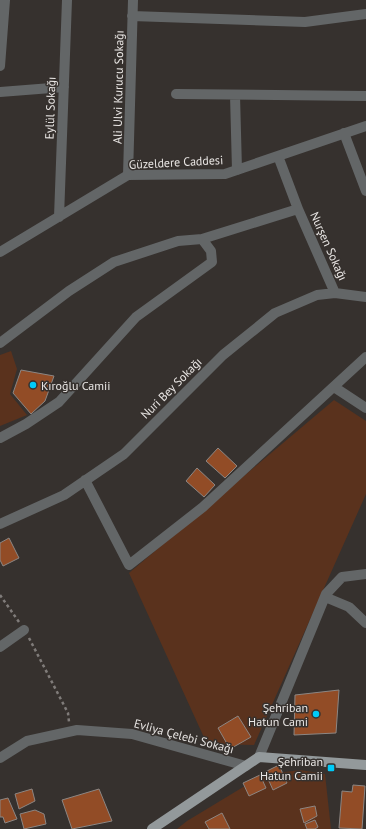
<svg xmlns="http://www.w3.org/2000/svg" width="366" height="829" font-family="'PT Sans',sans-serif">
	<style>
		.green { fill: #5a321d }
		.building { fill: #924c26; stroke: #8c8683 }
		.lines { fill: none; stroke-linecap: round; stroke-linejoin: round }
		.path { stroke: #807c7a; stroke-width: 2.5; stroke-dasharray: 3 3; stroke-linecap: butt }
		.minor { stroke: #636667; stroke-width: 10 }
		.major { stroke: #93999b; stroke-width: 10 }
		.poi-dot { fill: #00cbf8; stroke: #36312e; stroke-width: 1.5 }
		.labels { text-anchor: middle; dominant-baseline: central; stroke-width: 3; stroke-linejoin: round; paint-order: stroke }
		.street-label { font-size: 12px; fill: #eae7e5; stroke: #36312e }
		.poi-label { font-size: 12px; fill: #eae7e5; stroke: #36312e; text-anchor: end }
	</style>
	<rect width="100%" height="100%" fill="#36312e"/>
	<path class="green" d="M11,351L17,369L10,394L27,415L0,426V355Z
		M334,400L366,421V494L254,745L207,744L129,573Z
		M300,770L325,774L331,829H177L187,821L263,775Z"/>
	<path class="building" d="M21,370L54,376L45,401L31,414L13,393Z
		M218,448L237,466L225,478L206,461Z
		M197,468L215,485L204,497L186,481Z
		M9,538L19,558L3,566L0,560V543Z
		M339,690L336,733L294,735L295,695Z
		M238,716L251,737L230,749L218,728Z
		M279,765L287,783L273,790L265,772Z
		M260,775L266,788L249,796L243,783Z
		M353,785L365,786L362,829L339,828L342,791L352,792Z
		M32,789L35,801L19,809L15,794Z
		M99,789L112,821L72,829L62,800Z
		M8,798L17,819L5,823L3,817H0V800Z
		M315,806L317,816L304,823L300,809Z
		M35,810L44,814L46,824L24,829L20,814Z
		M222,813L230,829H209L205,822Z
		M315,820L318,827L315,829H307L305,824Z"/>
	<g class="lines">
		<path class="path" d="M0,595L19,622
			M29,638L68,713L69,722"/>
		<path class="minor" d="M132,16L305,22L366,14
			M0,66L5,0
			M0,92L64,87
			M176,94L366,96
			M235,95L237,170
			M344,133L366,191
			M128,175L133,0
			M298,209L335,293
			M59,217L67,0
			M202,239L298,209L278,156
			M0,252L128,175L225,174L366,126
			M0,343L69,291L114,262L178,241L202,239L211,251L212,262L136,317L59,402L26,424L0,438
			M334,387L366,408
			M85,480L129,565L203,507L366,357
			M0,524L64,495L124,454L223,355L275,313L317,295L335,293L366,297
			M325,597L349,607L366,623
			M0,647L24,630
			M259,757L326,594L342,577L366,574
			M0,758L27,741L77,730L132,734L246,766"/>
		<path class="major" d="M152,829L259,757L366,765"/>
	</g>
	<g class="poi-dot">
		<circle cx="33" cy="385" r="4"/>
		<circle cx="316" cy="714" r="4"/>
		<rect x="327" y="764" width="8" height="8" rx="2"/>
	</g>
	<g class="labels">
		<g class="street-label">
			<text transform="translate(118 87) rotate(-89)">Ali Ulvi Kurucu Sokağı</text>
			<text transform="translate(50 108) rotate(-88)">Eylül Sokağı</text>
			<text transform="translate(176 162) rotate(-3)">Güzeldere Caddesi</text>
			<text transform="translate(329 246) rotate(66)">Nurşen Sokağı</text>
			<text transform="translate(171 388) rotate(-45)">Nuri Bey Sokağı</text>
			<text transform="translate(184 736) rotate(15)">Evliya Çelebi Sokağı</text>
		</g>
		<g class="poi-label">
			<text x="41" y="385" text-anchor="start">Kıroğlu Camii</text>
			<text x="308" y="707">Şehriban<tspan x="308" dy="14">Hatun Cami</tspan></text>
			<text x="323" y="761">Şehriban<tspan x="323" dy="14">Hatun Camii</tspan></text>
		</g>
	</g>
</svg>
